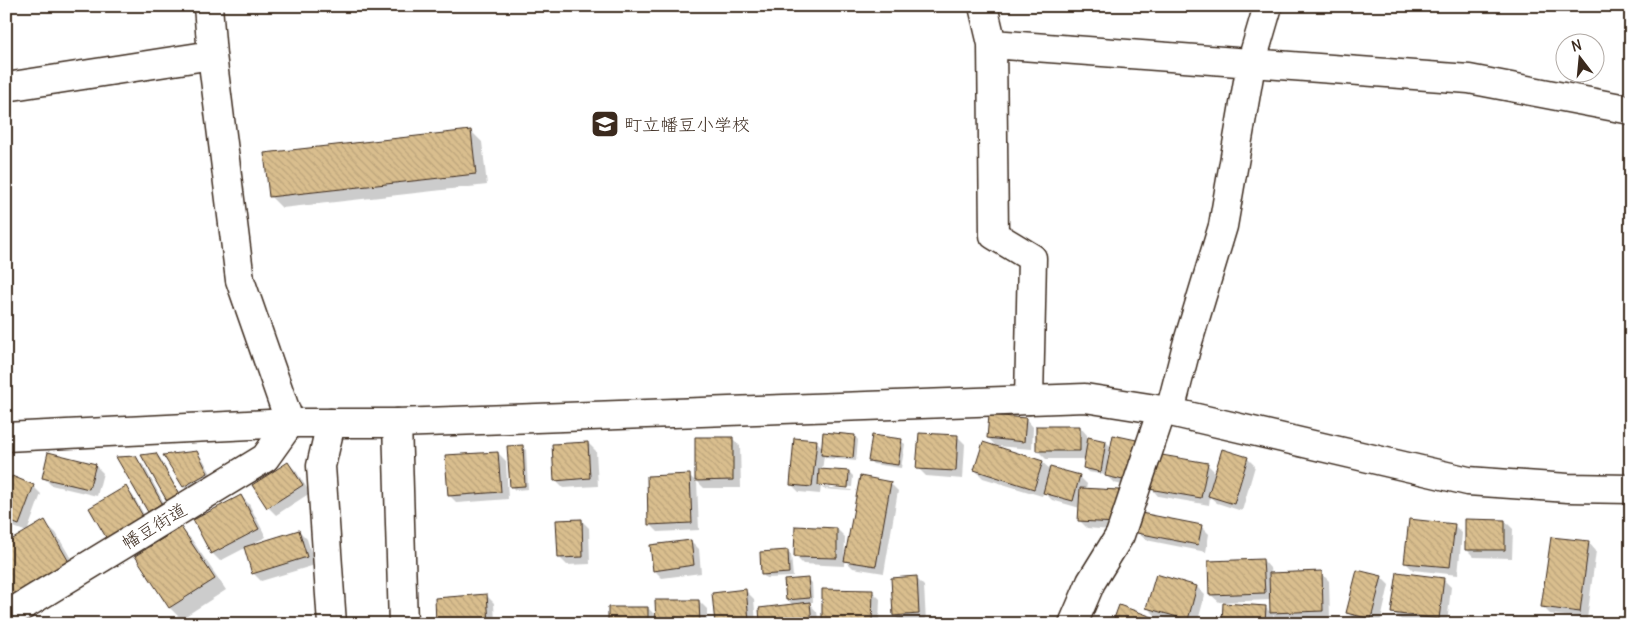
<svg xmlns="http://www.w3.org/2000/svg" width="1637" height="630" font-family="Delius,'Klee One',sans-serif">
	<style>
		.shadow { fill: #0003 }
		.building { fill: url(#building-back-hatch); stroke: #3b2a1e }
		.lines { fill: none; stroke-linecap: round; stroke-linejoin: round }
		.street-casing { stroke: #3b2a1e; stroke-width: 31 }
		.secondary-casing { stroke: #3b2a1e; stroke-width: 31 }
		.street { stroke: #fff; stroke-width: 28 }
		.secondary { stroke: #fff; stroke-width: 28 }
		.labels { text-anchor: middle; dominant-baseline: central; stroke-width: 4; stroke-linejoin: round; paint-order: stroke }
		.poi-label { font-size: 18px; fill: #3b2a1e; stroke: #fff; text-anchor: start }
		.street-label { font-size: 18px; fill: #3b2a1e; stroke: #fff }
	</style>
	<defs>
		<pattern id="building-back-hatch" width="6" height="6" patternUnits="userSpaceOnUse" patternTransform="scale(1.25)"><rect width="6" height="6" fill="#d9be8e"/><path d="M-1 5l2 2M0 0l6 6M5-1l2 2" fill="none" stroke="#bba37a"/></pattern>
	</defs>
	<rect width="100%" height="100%" fill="#fff"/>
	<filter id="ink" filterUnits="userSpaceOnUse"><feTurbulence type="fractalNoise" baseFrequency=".02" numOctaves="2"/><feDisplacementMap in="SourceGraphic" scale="10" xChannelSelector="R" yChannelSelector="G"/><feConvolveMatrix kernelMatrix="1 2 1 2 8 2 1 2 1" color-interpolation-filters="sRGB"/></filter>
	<g filter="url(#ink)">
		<path class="shadow" d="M471,131L482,142L487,185L282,208L270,196Z
			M1026,419L1033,427L1032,449L996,446L988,438Z
			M1080,427L1087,435V438L1106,442L1110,446L1107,461L1140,489L1114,483L1106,475L1088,472L1084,468L1086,459H1046L1038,451Z
			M855,436L858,440L856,461L826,458L824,456L822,470L849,472L853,476L852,487L822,484V487L852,490L851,491L823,489L821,486L820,494L799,492L791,484L816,441L823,448Z
			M957,436L965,444L963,479L926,476L918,468Z
			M696,438H732L740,446L741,488H704L697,481L699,530L658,532L650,524L690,476L697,483Z
			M901,441L905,444L901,468L873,464L869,460Z
			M588,443L596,451L598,486L563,488L555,480Z
			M522,446L526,450L528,489L515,490L511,486Z
			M196,453L204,461L215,481L192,494L184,487Z
			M498,453L506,461L508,499L457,503L449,495Z
			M156,454L160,458L182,498L172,504L168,500Z
			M135,458L144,466L169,512L157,519L149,511Z
			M1247,458L1255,466L1242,511L1217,503L1210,497L1209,505L1158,496L1151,488L1207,464L1216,473Z
			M1042,462L1051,470L1079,476L1087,484L1086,489L1119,492L1126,499L1124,531L1087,528L1079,520L1080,508L1052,500L1044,492L1042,496L983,478L975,470Z
			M288,463L296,471L310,493L276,515L268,507L254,485Z
			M95,465L103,473L97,496L51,485L43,477Z
			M890,483L898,491L884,573L853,568L845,560Z
			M33,486L41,494L27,532L6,524V495Z
			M125,488L133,496L151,526L116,546Z
			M241,496L249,504L266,537L254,543L255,544L299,531L307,539L315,565L261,581L253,573L245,548L220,561L212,553Z
			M581,520L589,528L590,564L567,565L559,557Z
			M1505,521L1513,529L1512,558L1474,557L1466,549Z
			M44,522L56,533L80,574L6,605V544Z
			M1454,525L1462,533L1458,575L1413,570L1405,562Z
			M1201,526L1209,534L1206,552L1146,540L1138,533Z
			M181,528L192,540L226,590L181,619L170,608L137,557Z
			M837,529L845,537L844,566L803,564L795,556Z
			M691,541L699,549L701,573L662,578L654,570Z
			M1589,543L1596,551L1587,619L1550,614L1542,606Z
			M788,551L791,555L793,577L766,578L763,575Z
			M1263,560L1270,568L1271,575L1321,573L1329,581L1330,619L1279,620L1273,615V624H1223L1265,607L1271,613V600L1219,602L1211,595Z
			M1157,575L1197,587L1205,595L1197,624H1184L1156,616L1148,608Z
			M1381,577L1389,585L1380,624H1367L1356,621L1348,613Z
			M916,578L924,586L926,622L902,623L894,615Z
			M808,579L812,583L813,602H808L817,612L819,624H762L793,605L788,600Z
			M1444,580L1451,587L1447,624H1429L1401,620L1393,612Z
			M746,591L754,599L756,624H717Z
			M872,591L880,599L879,624H823Z
			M486,595L494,603L495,624H437Z
			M699,601L707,609V624H609L648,608L657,617Z
			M1631,612V624H1628V623Z"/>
		<path class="building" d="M471,130L476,174L269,197L264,153Z
			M989,415L1026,418L1024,442L987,438Z
			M1036,426H1080V451H1036Z
			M823,432L855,435L853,458L821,455Z
			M919,433L958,435L956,471L916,469Z
			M872,435L902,439L898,465L868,461Z
			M1113,435L1141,441L1132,482L1105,476Z
			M695,437H733V480L695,481Z
			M1088,437L1106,441L1101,472L1083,468Z
			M794,438L817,440L812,487L790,485Z
			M588,442L590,478L554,481L552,444Z
			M983,442L1043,461L1034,489L974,470Z
			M523,445L525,486L510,487L507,446Z
			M1222,449L1248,457L1234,504L1208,496Z
			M197,451L208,473L183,487L163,455Z
			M48,452L96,464L89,489L42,478Z
			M498,452L501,492L448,496L445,455Z
			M156,453L179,494L167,501L141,455Z
			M1156,454L1208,463L1201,498L1149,489Z
			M136,456L162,503L148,512L116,457Z
			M288,462L303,485L267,508L252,485Z
			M1050,467L1080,475L1073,501L1043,493Z
			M819,469L849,471L848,488L818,485Z
			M690,474L692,523L648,525L647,476Z
			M12,476L34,485L19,525L6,520V492Z
			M860,476L891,482L876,566L844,561Z
			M126,486L144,518L107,539L89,508Z
			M1080,488L1119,490L1117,523L1078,521Z
			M241,495L259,529L211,554L193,520Z
			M1141,513L1202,525L1198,545L1137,533Z
			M582,519L583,557L558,558L556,520Z
			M1409,519L1455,524L1450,567L1404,563Z
			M1465,519L1505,520V550H1465Z
			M45,520L69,562L6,599V543Z
			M795,526L837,528V558L794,557Z
			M181,527L215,579L169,608L135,556Z
			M299,530L307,557L252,574L244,547Z
			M1551,537L1589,541L1580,612L1541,607Z
			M691,540L694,565L653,571L650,545Z
			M788,550L789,573L761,575L760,552Z
			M1263,559L1265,593L1209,595L1208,561Z
			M1357,570L1382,576L1371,619L1346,613Z
			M1322,571L1323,611L1270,613L1269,573Z
			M1397,572L1444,578L1439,619L1391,613Z
			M1156,574L1197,586L1188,620L1146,608Z
			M917,576L919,614L893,616L891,578Z
			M808,578L810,598L786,600L784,580Z
			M746,589L749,620L715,624L712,593Z
			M822,589L873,590L872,624H822Z
			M487,594L489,623L436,624L435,598Z
			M655,600H699L700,624H656Z
			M810,602L812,624H760L759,608Z
			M1223,603L1266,606L1265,624H1222Z
			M1119,605L1172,624H1112Z
			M608,607H648V624H608Z
			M160,618L239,624H159Z"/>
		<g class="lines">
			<defs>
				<path id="street" d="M983,6L992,44L994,235L1032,258L1029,400
					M992,44L1469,79L1631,110
					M6,87L212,55
					M1170,411L1187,345L1223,226L1251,64L1268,6
					M331,423L321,466L332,624
					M397,423L403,624
					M6,616L265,458L290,423L240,280L212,55L208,6
					M1073,624L1091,582L1120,535L1162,410"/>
				<path id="secondary" d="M6,437L290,423H397L1085,398L1162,410L1468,481L1568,488L1631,489"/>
			</defs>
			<use href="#street" class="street-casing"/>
			<use href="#secondary" class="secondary-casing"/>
			<use href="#street" class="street"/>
			<use href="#secondary" class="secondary"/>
		</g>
	</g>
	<defs>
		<symbol id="school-square" viewBox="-11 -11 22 22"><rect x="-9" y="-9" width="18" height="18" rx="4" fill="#3b2a1e" stroke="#fff"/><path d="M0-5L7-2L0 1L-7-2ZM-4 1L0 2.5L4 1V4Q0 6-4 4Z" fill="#fff"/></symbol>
	</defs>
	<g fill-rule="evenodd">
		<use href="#school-square" x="589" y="108" width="32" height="32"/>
	</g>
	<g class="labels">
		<g class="poi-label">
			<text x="624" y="124">町立幡豆小学校</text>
		</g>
		<g class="street-label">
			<text transform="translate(154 526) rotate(-31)">幡豆街道</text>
		</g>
	</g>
	<rect width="1637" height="630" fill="none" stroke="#fff" stroke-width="25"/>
	<rect x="12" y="12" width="1612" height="605" fill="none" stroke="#3b2a1e" stroke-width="2" filter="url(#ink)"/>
	<g transform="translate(1580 58) rotate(344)"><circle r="24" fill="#ffffff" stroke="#b1aaa5"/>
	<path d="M0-4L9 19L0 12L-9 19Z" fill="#3b2a1e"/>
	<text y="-8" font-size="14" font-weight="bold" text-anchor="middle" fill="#3b2a1e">N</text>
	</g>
</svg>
